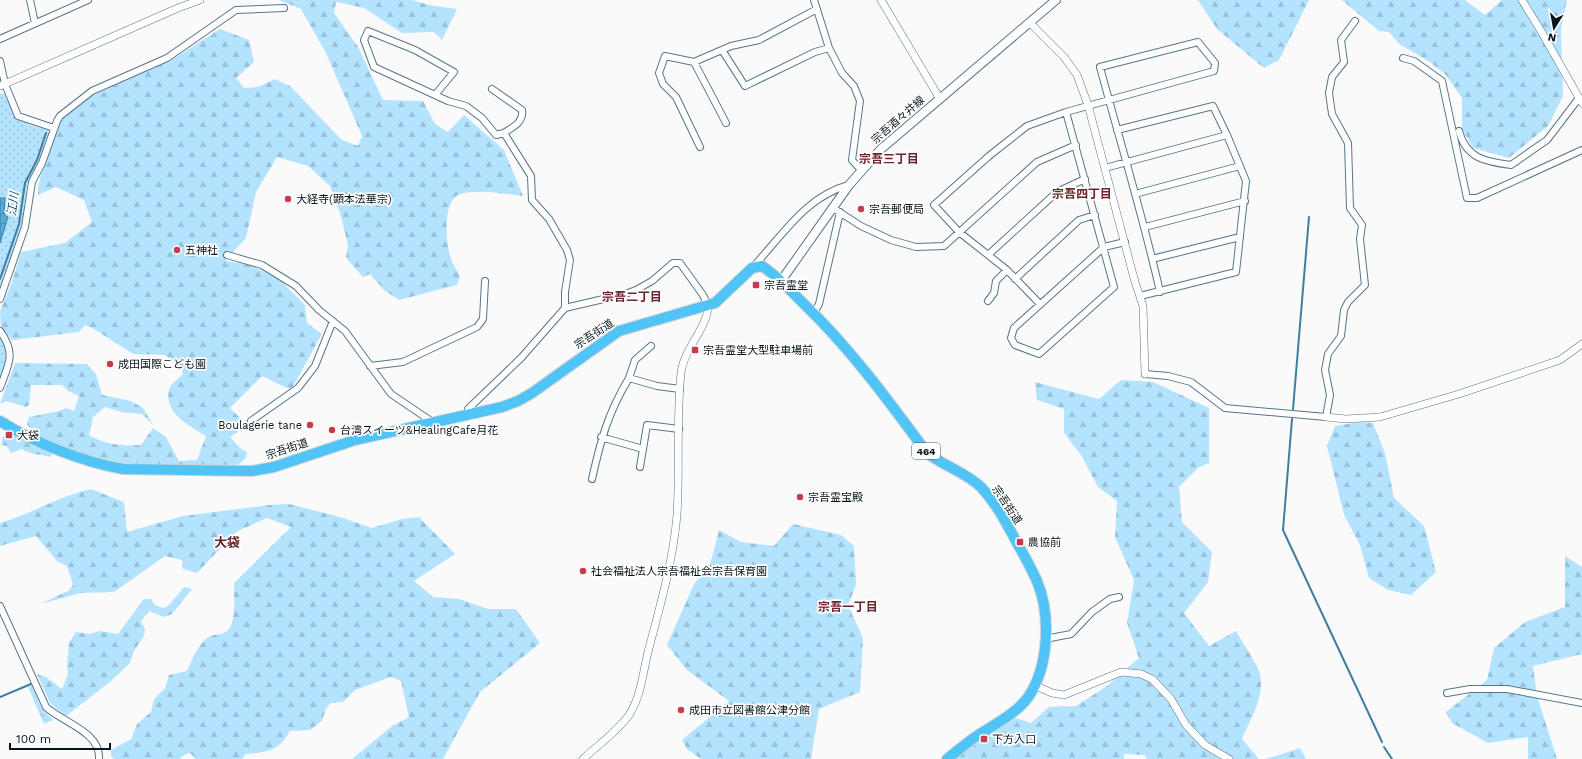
<svg xmlns="http://www.w3.org/2000/svg" width="1582" height="759" font-family="'Work Sans','Noto Sans JP',sans-serif">
	<style>
		.grass { fill: url(#grass-tufts) }
		.forest { fill: url(#forest-firs) }
		.park { fill: url(#park-dots) }
		.water { fill: url(#water-waves); stroke: #3f7e9f }
		.lines { fill: none; stroke-linecap: round; stroke-linejoin: round }
		.stream { stroke: #3f7e9f; stroke-width: 2 }
		.minor-casing { stroke: #567689; stroke-width: 8 }
		.tertiary-casing { stroke: #567689; stroke-width: 8 }
		.secondary-casing { stroke: #567689; stroke-width: 10 }
		.trunk-casing { stroke: #d2d5d6; stroke-width: 12 }
		.minor { stroke: #fff; stroke-width: 6 }
		.tertiary { stroke: #fff; stroke-width: 7 }
		.secondary { stroke: #fff; stroke-width: 8 }
		.trunk { stroke: #50c4f7; stroke-width: 10 }
		.poi-dot { fill: #ca3a4e; stroke: #fff; stroke-width: 1.5 }
		.labels { text-anchor: middle; dominant-baseline: central; stroke-width: 3.5; stroke-linejoin: round; paint-order: stroke }
		.shield { fill: #fff; stroke: #515a5f; stroke-width: 1 }
		.shield-label { font-size: 10px; font-weight: bold; fill: #07141b }
		.street-label { font-size: 11px; fill: #07141b; stroke: #fff }
		.poi-label { font-size: 11px; fill: #07141b; stroke: #fff; text-anchor: start }
		.neighbourhood-label { font-size: 12px; font-weight: bold; fill: #6a242b; stroke: #fff }
		.water-label { font-size: 12px; font-style: italic; fill: #0f5371; stroke: #fff }
		.quarter-label { font-size: 13px; font-weight: bold; fill: #6a242b; stroke: #fff }
	</style>
	<defs>
		<pattern id="grass-tufts" width="24" height="20" patternUnits="userSpaceOnUse"><rect width="24" height="20" fill="#b4e3ff"/><path d="M3 7l-1-3M5 7V3M7 7l1-3M15 17l-1-3M17 17v-4M19 17l1-3" fill="none" stroke="#99c2da"/></pattern>
		<pattern id="forest-firs" width="22" height="20" patternUnits="userSpaceOnUse"><rect width="22" height="20" fill="#b4e3ff"/><path d="M5 1l3.5 6h-7zM16 11l3.5 6h-7z" fill="#99c2da"/></pattern>
		<pattern id="park-dots" width="8" height="8" patternUnits="userSpaceOnUse"><rect width="8" height="8" fill="#b4e3ff"/><path d="M2 2h.1M6 6h.1" fill="none" stroke="#99c2da" stroke-width="1.8" stroke-linecap="round"/></pattern>
		<pattern id="water-waves" width="16" height="10" patternUnits="userSpaceOnUse"><rect width="16" height="10" fill="#57acd8"/><path d="M0 5q4-4 8 0t8 0" fill="none" stroke="#468bae"/></pattern>
	</defs>
	<rect width="100%" height="100%" fill="#fafafa"/>
	<path class="grass" d="M32,686L42,709L53,720L44,724L28,687Z"/>
	<path class="forest" d="M279,0H412L429,5L457,9L442,40L434,32L402,33L364,8L336,2L334,13L358,47L383,100L423,101L435,124L448,132L464,115L504,150L523,196C505,194 474,188 458,195C442,203 446,245 451,259C453,265 457,270 460,276L457,285L399,300L384,290L370,274L363,277L346,258L348,245L340,213L330,186L308,166L277,157L256,192L246,238L225,261L249,264L279,279L305,305L307,323L322,334L291,390L262,376L230,408L247,425L230,437L240,448L247,452L246,458L234,468L121,465L80,454L36,436L27,424L29,417L59,411L66,408L74,411L79,396L68,391L62,385H31L29,405L26,407L6,401L0,404L15,363L87,364L96,374L102,395L131,401L143,408L153,425L142,414L121,412L105,407L93,417L89,435C106,445 122,446 141,445L153,428L166,437L179,461L197,460L206,436C190,426 161,412 170,387C172,383 179,378 183,374L181,367L165,355L133,354L94,329L85,325L79,332L12,340L1,327L0,311L12,282L21,252L65,243L92,222L84,200L56,187L38,195V187L41,175L57,130L60,122L67,114L91,96L170,61L220,29L249,40L254,62L236,78L244,88L258,87L275,79L290,86L342,140L358,146L362,136L326,53L301,9Z
		M1198,0H1309L1279,60L1264,68L1217,29Z
		M1342,0H1465L1485,15L1502,0H1567L1561,29L1563,96L1548,126L1509,158L1473,148L1462,129V98L1446,75L1430,62L1399,44L1389,32L1379,31Z
		M1121,380L1153,382L1209,408V463L1198,468L1179,487L1182,522L1212,552L1208,582L1184,613L1209,646L1236,631C1243,644 1253,657 1259,671C1267,694 1250,719 1242,739L1259,759H1147L1144,755L1124,754V759H955L1013,717L1031,723L1049,707L1076,706L1107,686L1139,658L1127,623L1134,580L1115,537L1117,501L1098,487L1081,455L1064,433V409L1037,400L1035,382L1099,399Z
		M1359,422L1373,423L1385,453L1394,498L1424,526L1436,572L1411,595L1388,590L1369,578L1360,545L1344,515L1327,446L1335,426Z
		M10,434L54,452L50,457C40,454 31,455 22,449L11,453L7,446L1,445L3,436Z
		M91,489L124,502L127,532L183,516L269,505L289,504L340,517L372,528L402,519L419,517L455,554L414,581L433,597L459,599L488,609H516L540,643L480,692L443,759H352L392,726L409,717L401,681L391,677L355,690L343,702L331,703L326,708L322,721L310,730L290,731C279,751 267,752 246,754L242,759H196L190,753L184,755L180,759H114L111,756V750L131,739L137,724L151,712L154,699L165,688L169,675L187,671C192,661 198,643 209,637C216,633 224,636 229,629C236,621 234,594 234,583L291,527L267,518L236,532L197,573L183,569L182,560L165,556L114,592L81,593L40,604L68,591L73,585L67,566L58,562L36,536L0,546V523C31,514 59,496 91,489Z
		M793,524L841,535L854,546L856,585L848,605L863,638L860,692L819,709L811,759H701L687,749L682,740L729,701L687,670L667,645L694,584L710,565L719,530L741,542L774,546Z
		M1565,556L1582,567V654L1533,666L1537,696L1557,759H1528V737L1488,743L1452,723L1446,712L1487,680L1494,648L1525,622L1565,607Z
		M184,587L192,589L172,614L164,617L149,611L141,621L145,629L144,636L134,651L130,663L111,681L66,716L50,703L37,674L46,677L62,689L68,674L67,665L69,643L76,632L89,634L100,631L118,634L144,599H151L156,606L164,608L169,605Z
		M1300,748L1306,759H1266Z"/>
	<path class="park" d="M2,93L5,95L16,118L28,123L29,125L48,130L49,132L39,161L27,184L22,225L0,287V94Z
		M0,336C9,350 6,364 0,378Z"/>
	<path class="water" d="M0,198H5L4,215L8,217L0,243Z"/>
	<g class="lines">
		<path class="stream" d="M0,279L19,224L25,183L37,160L46,133
			M1293,409L1309,217
			M1292,419L1283,530L1382,742
			M0,697L31,684
			M1384,747L1392,759"/>
		<defs>
			<path id="minor" d="M30,0L35,23
				M814,0L829,48L842,73L854,86L860,101L852,160L861,170
				M0,39L88,0
				M722,50L745,86L815,52L829,48
				M1403,58L1414,61L1442,81L1467,198H1477L1582,150
				M0,61L5,84L18,116L54,128
				M694,62L726,123
				M492,89L522,110C524,122 513,127 504,133
				M435,95L454,72L415,50L368,31L364,40L374,67L448,101L466,106L482,118L496,135L504,133L531,176L532,200L549,219L567,250L570,260L565,292V308
				M1066,112L1114,287L1039,354L1015,345L1011,338L1014,328L1104,247L1125,242
				M1117,130L1213,106L1227,135L1246,181L1236,272L1140,296
				M1459,131C1466,159 1487,162 1511,165L1547,140L1579,98
				M700,147L676,97L663,84L659,73L665,56L694,62L731,46L759,40L817,9
				M1105,168L1227,135
				M1135,194L1240,166
				M833,208L861,226L891,240L916,247L944,246L1037,162L1076,145
				M1145,227L1245,201
				M227,255L262,265L296,286L319,310L345,331L391,394L434,423
				M988,255L1057,192L1085,179
				M1152,259L1240,237
				M753,267C782,236 806,196 849,185
				M1015,279L1079,220L1095,215
				M0,299L25,227L32,182L42,163L57,121L60,116L92,91L167,58L236,10L284,8
				M988,301L994,293L996,281L1007,270
				M1040,304L1007,270L959,232L934,205L989,156L1027,126L1066,112L1214,71L1215,63L1198,42L1100,67C1120,142 1143,216 1160,292
				M814,313L819,304L840,212
				M0,331C17,354 8,365 0,388
				M370,366L403,362L477,327L483,319L485,281
				M1145,374L1168,376L1191,382L1225,408L1326,417L1330,395L1325,370L1328,354L1341,336L1344,310L1348,302L1365,285L1360,239L1362,225L1350,208L1348,143L1332,114L1329,93L1332,77L1344,62L1341,40L1355,21
				M629,378L635,360L651,346
				M468,415V409L521,358L565,308L625,294L636,290L652,281L673,263H680L703,295L708,306
				M251,421L298,388L315,366L333,321
				M601,437L643,449
				M640,467L647,425L679,429
				M592,479C601,439 608,413 629,378L657,386L680,389
				M0,606L46,707C62,722 101,732 99,759
				M1045,639L1071,634L1092,612L1110,599L1119,597
				M1447,693L1470,689H1507L1582,703"/>
			<path id="tertiary" d="M881,0L940,99
				M1522,0L1541,31L1582,103
				M1030,23L1064,57L1077,75L1088,105L1135,282L1143,306L1145,374
				M0,86L178,8L200,0
				M1326,417L1346,419L1380,417L1459,394L1560,360L1582,344
				M1034,685L1052,693L1064,695L1121,672L1141,674L1152,679L1171,699L1186,725L1205,745L1229,759
				M583,759C598,745 617,732 629,715C641,697 643,672 648,652C660,606 673,562 677,515C680,468 676,420 681,373C684,348 708,327 708,306"/>
			<path id="secondary" d="M781,281L849,185L881,149L1056,0"/>
			<path id="trunk" d="M0,421C35,443 83,462 123,469L252,471L274,467L355,440L502,407L518,401L532,393L619,331L715,303L752,268L762,266C777,276 790,290 803,303C850,348 888,400 927,453C944,466 965,472 981,487C996,503 1007,524 1017,543C1024,555 1031,568 1037,581C1051,615 1049,665 1029,696C1016,715 989,727 971,740C963,746 955,753 947,759"/>
		</defs>
		<use href="#minor" class="minor-casing"/>
		<use href="#tertiary" class="tertiary-casing"/>
		<use href="#secondary" class="secondary-casing"/>
		<use href="#trunk" class="trunk-casing"/>
		<use href="#minor" class="minor"/>
		<use href="#tertiary" class="tertiary"/>
		<use href="#secondary" class="secondary"/>
		<use href="#trunk" class="trunk"/>
	</g>
	<g class="poi-dot">
		<circle cx="288" cy="199" r="4"/>
		<circle cx="861" cy="209" r="4"/>
		<circle cx="177" cy="250" r="4"/>
		<rect x="752" y="281" width="8" height="8" rx="2"/>
		<rect x="691" y="346" width="8" height="8" rx="2"/>
		<circle cx="110" cy="364" r="4"/>
		<circle cx="310" cy="425" r="4"/>
		<circle cx="332" cy="430" r="4"/>
		<rect x="5" y="431" width="8" height="8" rx="2"/>
		<circle cx="800" cy="497" r="4"/>
		<rect x="1016" y="538" width="8" height="8" rx="2"/>
		<circle cx="583" cy="571" r="4"/>
		<circle cx="681" cy="710" r="4"/>
		<rect x="980" y="735" width="8" height="8" rx="2"/>
	</g>
	<g class="labels">
		<rect class="shield" x="912" y="443" width="28" height="16" rx="3"/>
		<g class="shield-label">
			<text x="926" y="451">464</text>
		</g>
		<g class="street-label">
			<text transform="translate(898 120) rotate(-41)">宗吾酒々井線</text>
			<text transform="translate(594 334) rotate(-33)">宗吾街道</text>
			<text transform="translate(287 449) rotate(-18)">宗吾街道</text>
			<text transform="translate(1007 505) rotate(56)">宗吾街道</text>
		</g>
		<g class="poi-label">
			<text x="296" y="199">大経寺(顕本法華宗)</text>
			<text x="869" y="209">宗吾郵便局</text>
			<text x="185" y="250">五神社</text>
			<text x="764" y="285">宗吾霊堂</text>
			<text x="703" y="350">宗吾霊堂大型駐車場前</text>
			<text x="118" y="364">成田国際こども園</text>
			<text x="302" y="425" text-anchor="end">Boulagerie tane</text>
			<text x="340" y="430">台湾スイーツ&amp;HealingCafe月花</text>
			<text x="17" y="435">大袋</text>
			<text x="808" y="497">宗吾霊宝殿</text>
			<text x="1028" y="542">農協前</text>
			<text x="591" y="571">社会福祉法人宗吾福祉会宗吾保育園</text>
			<text x="689" y="710">成田市立図書館公津分館</text>
			<text x="992" y="739">下方入口</text>
		</g>
		<g class="neighbourhood-label">
			<text x="889" y="159">宗吾三丁目</text>
			<text x="1082" y="194">宗吾四丁目</text>
			<text x="632" y="297">宗吾二丁目</text>
			<text x="848" y="607">宗吾一丁目</text>
		</g>
		<g class="water-label">
			<text transform="translate(13 204) rotate(-83)">江川</text>
		</g>
		<g class="quarter-label">
			<text x="227" y="542">大袋</text>
		</g>
	</g>
	<g transform="translate(1554 28) rotate(191)" stroke="#ffffff" stroke-width="3" paint-order="stroke">
	<path d="M0-3L7 15L0 10L-7 15Z" fill="#07141b"/>
	<text y="-6" font-size="11" font-weight="bold" text-anchor="middle" fill="#07141b">N</text>
	</g>
	<path d="M10 743v6h100v-6" fill="none" stroke="#07141b" stroke-width="2"/>
	<text x="16" y="743" font-size="12" fill="#07141b" stroke="#ffffff" stroke-width="3" paint-order="stroke">100 m</text>
</svg>
